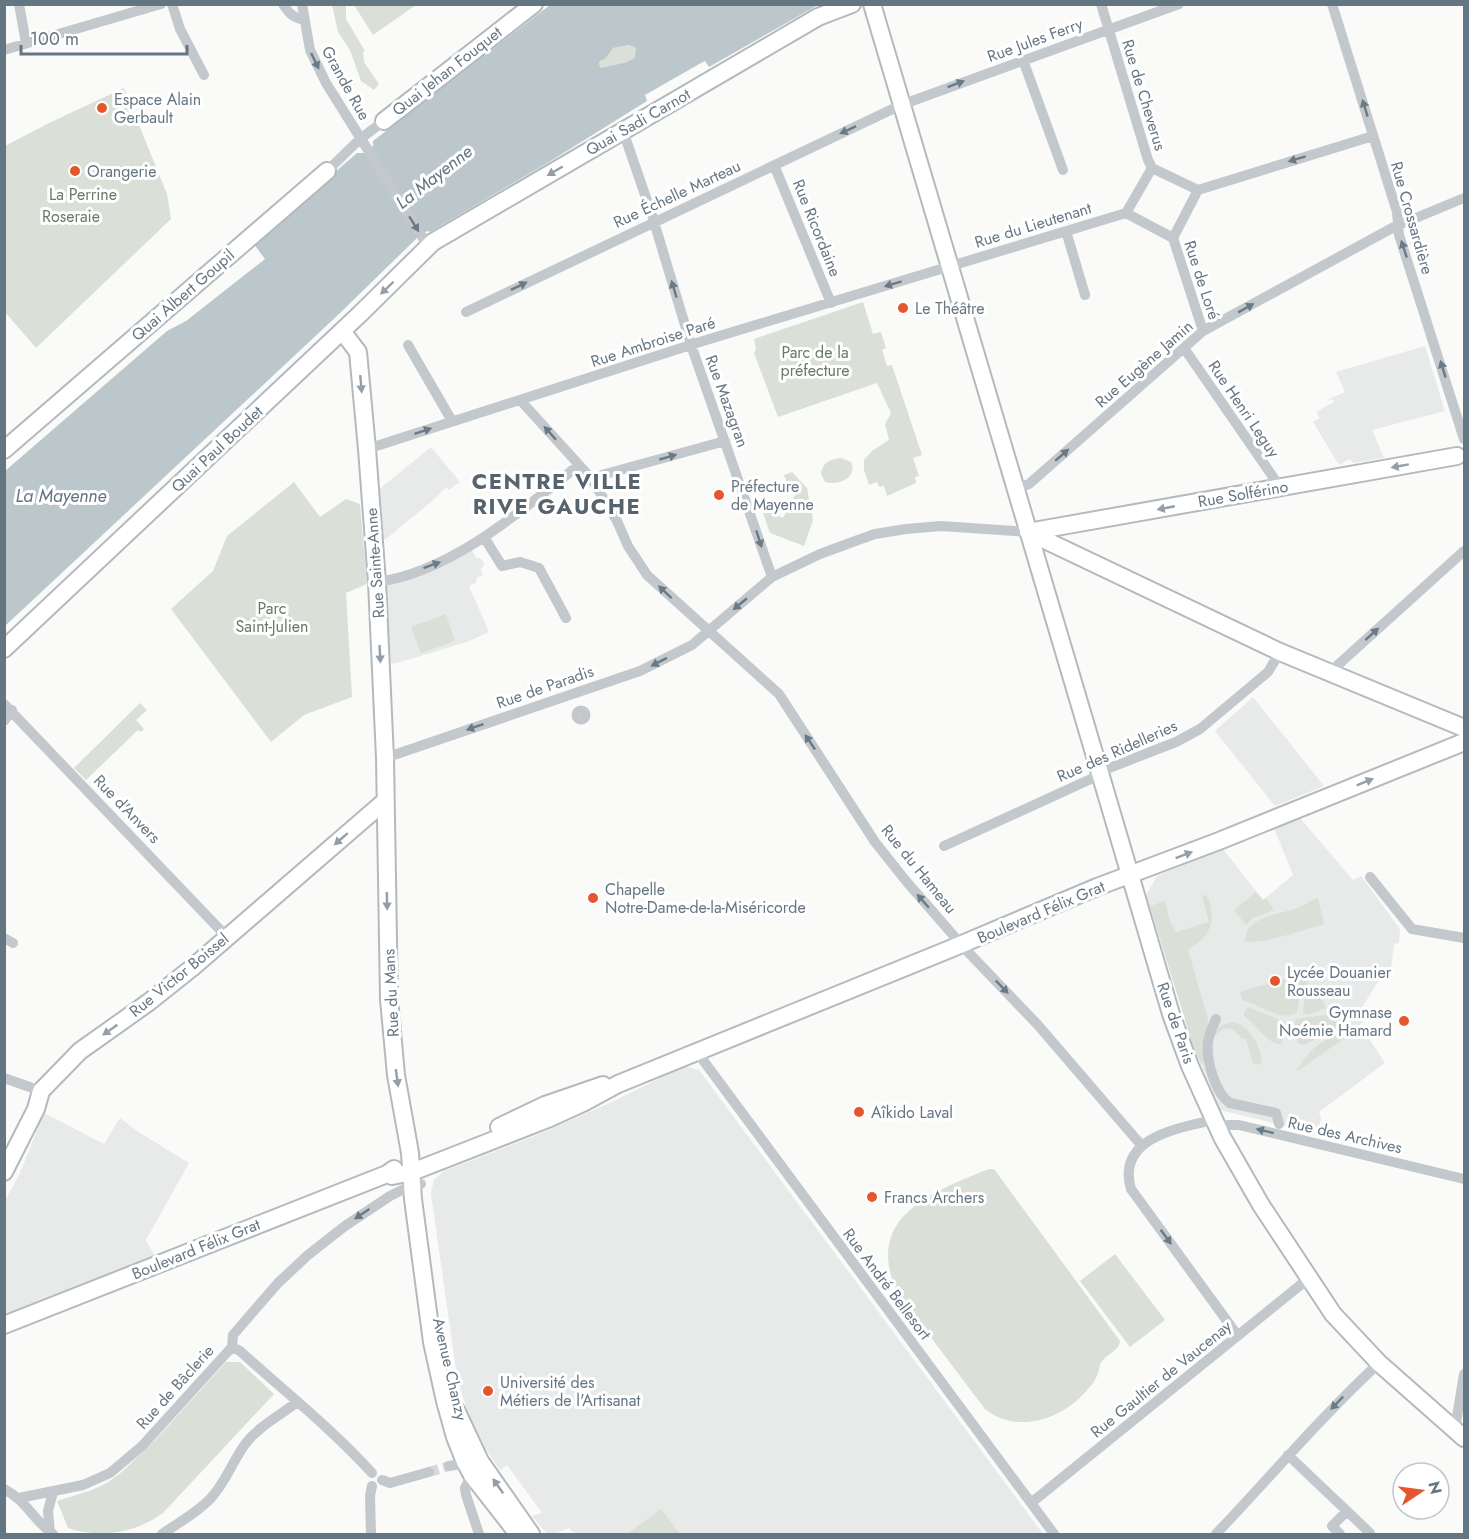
<svg xmlns="http://www.w3.org/2000/svg" width="1469" height="1539" font-family="Jost,sans-serif">
	<style>
		.built { fill: #e8e9e9 }
		.green { fill: #dadfd7 }
		.water { fill: #bbc7cb; fill-rule: evenodd }
		.lines { fill: none; stroke-linecap: round; stroke-linejoin: round }
		.street-tunnel { stroke: #d5d9db; stroke-width: 10; stroke-dasharray: 10 5; stroke-linecap: butt }
		.secondary-casing { stroke: #b3babf; stroke-width: 20 }
		.street { stroke: #c3c8cc; stroke-width: 10 }
		.secondary { stroke: #fff; stroke-width: 16 }
		.oneway { fill: #6a7a87 }
		.oneway2 { fill: #939fa8 }
		.poi-dot { fill: #e4572e; stroke: #fff; stroke-width: 2 }
		.labels { text-anchor: middle; dominant-baseline: central; stroke-width: 6; stroke-linejoin: round; paint-order: stroke }
		.street-label { font-size: 16px; fill: #657683; stroke: #fff }
		.poi-label { font-size: 16px; fill: #657683; stroke: #fff; text-anchor: start }
		.park-label { font-size: 16px; fill: #687a64; stroke: #fff }
		.water-label { font-size: 18px; font-style: italic; fill: #60757c; stroke: #fff }
		.district-label { font-size: 22px; font-weight: bold; letter-spacing: 1.5px; fill: #57646e; stroke: #fff }
	</style>
	<rect width="100%" height="100%" fill="#fafaf8"/>
	<path class="built" d="M1425,346L1445,411L1372,430L1384,458L1353,463L1350,459L1339,465L1313,422L1320,418L1316,412L1334,402L1332,399L1328,401L1327,400L1345,392L1336,372Z
		M431,447L460,482L449,490L446,487L431,502L386,539H380L377,491Z
		M472,550L476,558L482,559L484,565L481,570L483,575L476,578L477,582L469,586L489,632L467,642L397,663L387,664L382,587L435,569Z
		M1253,697L1297,752L1324,786L1275,806L1215,731Z
		M1300,818L1353,880L1361,876L1400,929L1399,943L1394,944L1391,969L1382,971L1383,974L1359,1012L1364,1021L1360,1025L1385,1063L1319,1112L1321,1118L1318,1134L1220,1110L1192,1042L1146,895L1157,876L1223,849L1263,900L1293,875L1274,828Z
		M684,1066L699,1070L1043,1534H574L569,1528L554,1534H547L532,1516L542,1513L507,1465L500,1470L483,1445L469,1417L457,1377L431,1194L432,1188L434,1180L444,1171L537,1135L612,1102Z
		M44,1113L104,1144L120,1118L137,1131L189,1163L146,1240L156,1258L5,1316L4,1203L20,1173Z"/>
	<path class="green" d="M332,5H346V19L365,51L363,52L364,62L379,84L374,90L361,81L350,50L338,32Z
		M354,5L416,4V5L373,35Z
		M629,45L636,48V58L627,62L601,68L599,64L601,60L606,58L613,48Z
		M124,88L167,194L171,219L36,348L5,312V146L49,123Z
		M863,302L873,334L881,332L886,348L882,350L887,366L892,365L922,455L913,458L919,476L915,477L916,483L887,496L884,486L879,487L877,482L869,485L864,470V460L872,451L889,440L885,424L891,413L877,383L778,417L754,353L756,350L754,339Z
		M841,458L851,462C858,478 838,486 825,482L821,474C822,463 830,459 841,458Z
		M792,472L807,488L813,520L804,546L770,533L761,507L783,518L796,493L790,490L784,475Z
		M294,482L320,517L346,499L360,504L367,584L346,593L352,697L304,715L271,742L171,609L213,571L227,536Z
		M446,614L455,641L421,653L411,627Z
		M140,703L147,710L136,720L144,729L141,732L138,730L86,780L74,768Z
		M1256,892L1263,900L1266,898L1274,910L1253,918L1246,925L1234,910Z
		M1206,895C1214,906 1214,926 1204,937C1200,942 1193,946 1188,950L1208,1019L1205,1060L1201,1065L1192,1042L1150,906L1165,901L1171,925H1173L1176,932L1209,922L1202,896Z
		M1318,898L1324,924C1305,929 1263,945 1245,941C1245,917 1278,914 1295,909C1303,906 1310,901 1318,898Z
		M1304,973L1308,984L1300,994L1297,1012C1282,1024 1258,1003 1242,1000L1240,992Z
		M1311,992H1315L1323,1001L1326,1008L1307,1015L1303,1013L1305,997Z
		M1248,1007L1289,1024L1281,1044C1266,1044 1256,1024 1244,1016V1012Z
		M1332,1014L1339,1016L1340,1025L1305,1045L1298,1043L1293,1032L1296,1019Z
		M1233,1022C1251,1026 1262,1048 1262,1065L1253,1063L1246,1039H1243C1231,1027 1225,1023 1213,1038C1218,1028 1221,1024 1233,1022Z
		M1352,1033L1296,1072C1309,1049 1325,1035 1352,1033Z
		M989,1169H994L1120,1341C1119,1351 1108,1353 1102,1361C1099,1365 1100,1368 1098,1373C1096,1379 1092,1385 1088,1389C1064,1419 1017,1435 985,1409L898,1294C862,1217 932,1192 989,1169Z
		M1115,1254L1165,1320L1130,1347L1080,1281Z
		M226,1362H240L274,1394L163,1513C136,1533 100,1539 68,1528L57,1501L92,1490L107,1483L123,1471L156,1439Z
		M661,1509L680,1534H627Z"/>
	<path class="water" d="M550,5H818L709,67L705,61L701,63L645,95L647,101L549,162L430,232L427,231L418,237L339,314L5,626V471L167,331L186,321L265,259L253,243L357,153H365L373,146V141ZM629,45L636,48L635,58L627,62L601,68L599,64L600,61L606,58L613,48Z"/>
	<g class="lines">
		<path class="street-tunnel" d="M429,1472L449,1466"/>
		<defs>
			<path id="secondary" d="M872,4L1100,773L1171,1014L1190,1066L1222,1137L1261,1205L1333,1314L1379,1363L1464,1438
				M384,121L534,4
				M342,331L358,352L367,449L377,582L385,758L389,999L396,1075L410,1153L413,1199L432,1342L445,1401L455,1437L465,1462L472,1475L518,1534
				M4,450L327,171
				M1028,532L1280,652L1464,728
				M1028,532L1457,456
				M4,649L360,314L433,242L818,17L852,4
				M499,1127L545,1105L603,1085
				M4,1172L36,1109L41,1091L80,1051L149,1002L193,967L385,801
				M387,1174L392,1176L412,1172L550,1118L583,1103L618,1084L955,947L1097,887L1219,841L1464,742
				M4,1325L387,1174L394,1169
				M456,1410L480,1461L531,1534"/>
		</defs>
		<use href="#secondary" class="secondary-casing"/>
		<path class="street" d="M19,4L26,43
			M172,4L180,29L204,75
			M283,4C289,14 294,18 305,20
			M302,4L310,50L326,83L428,246
			M1101,4L1148,160L1152,168
			M1332,4L1397,212L1399,235L1464,439
			M4,50L161,4
			M1023,60L1063,170
			M623,131L652,215L691,345L772,577
			M774,165L831,303
			M1152,168L1198,190L1173,238L1126,213Z
			M327,171L360,139L384,121
			M1198,190L1373,136
			M1066,231L1085,295
			M1173,238L1203,331
			M466,312L901,105L1179,4
			M408,345L452,421
			M1184,348L1280,487
			M521,401L591,478L617,521L628,546L647,575L779,694L875,842L906,881L967,951L1037,1024L1142,1146
			M367,449L703,341L1126,213
			M591,478L725,441
			M1015,489L1029,484L1203,331L1394,227L1464,198
			M484,537L502,566L520,562L539,568L566,618
			M377,582C451,572 521,511 579,465
			M1329,673L1464,551
			M4,704L227,937
			M576.5 715a4.5 4.5 0 1 1 9 0a4.5 4.5 0 1 1-9 0Z
			M4,721L12,710
			M385,758L640,671L692,645L772,577L820,554L858,540L875,534L906,529L941,526L1028,532
			M944,846L1093,778L1104,770L1176,742L1200,729L1268,672L1280,652
			M1370,877L1412,929L1464,938
			M4,938L13,943
			M1216,1019C1213,1026 1209,1034 1208,1042C1206,1060 1215,1093 1230,1103L1276,1113L1279,1124
			M697,1052L1054,1534
			M4,1078L41,1091
			M1213,1120C1178,1128 1116,1138 1131,1189L1238,1336
			M1218,1130L1228,1125H1239L1464,1179
			M232,1347L240,1351C284,1391 332,1429 372,1473
			M1455,1429L1464,1374
			M1288,1455L1370,1533
			M449,1466L471,1462
			M474,1472L465,1488L466,1495L479,1534
			M382,1480L390,1483L429,1472
			M4,1489C27,1501 33,1520 53,1534
			M19,1498L83,1485L110,1473L142,1446L232,1347L233,1335L278,1283L308,1255L345,1226L390,1196L412,1185L421,1184
			M1031,1503L1309,1278
			M50,1533L48,1511L53,1492
			M162,1534C178,1523 197,1513 211,1498C226,1482 233,1460 246,1443C259,1426 281,1415 297,1402
			M371,1534L370,1496L372,1486
			M1216,1534C1270,1477 1321,1417 1379,1363
			M1340,1534L1332,1526L1347,1511"/>
		<use href="#secondary" class="secondary"/>
	</g>
	<defs><path id="oneway-solid" d="M-6-.8H1V-3.2L6.5 0L1 3.2V.8H-6Z" transform="scale(1.5)"/></defs>
	<g class="oneway">
		<use href="#oneway-solid" transform="translate(315 61) rotate(64)"/>
		<use href="#oneway-solid" transform="translate(956 84) rotate(-21)"/>
		<use href="#oneway-solid" transform="translate(1365 108) rotate(-107)"/>
		<use href="#oneway-solid" transform="translate(848 130) rotate(155)"/>
		<use href="#oneway-solid" transform="translate(1297 159) rotate(163)"/>
		<use href="#oneway-solid" transform="translate(414 224) rotate(58)"/>
		<use href="#oneway-solid" transform="translate(1404 249) rotate(-108)"/>
		<use href="#oneway-solid" transform="translate(893 284) rotate(163)"/>
		<use href="#oneway-solid" transform="translate(519 286) rotate(-26)"/>
		<use href="#oneway-solid" transform="translate(674 289) rotate(-107)"/>
		<use href="#oneway-solid" transform="translate(1246 308) rotate(-29)"/>
		<use href="#oneway-solid" transform="translate(1443 369) rotate(-107)"/>
		<use href="#oneway-solid" transform="translate(423 431) rotate(-18)"/>
		<use href="#oneway-solid" transform="translate(550 433) rotate(-132)"/>
		<use href="#oneway-solid" transform="translate(1062 455) rotate(-41)"/>
		<use href="#oneway-solid" transform="translate(668 457) rotate(-16)"/>
		<use href="#oneway-solid" transform="translate(759 539) rotate(72)"/>
		<use href="#oneway-solid" transform="translate(432 565) rotate(-20)"/>
		<use href="#oneway-solid" transform="translate(665 592) rotate(-137)"/>
		<use href="#oneway-solid" transform="translate(740 604) rotate(140)"/>
		<use href="#oneway-solid" transform="translate(1372 634) rotate(-42)"/>
		<use href="#oneway-solid" transform="translate(659 662) rotate(153)"/>
		<use href="#oneway-solid" transform="translate(475 727) rotate(161)"/>
		<use href="#oneway-solid" transform="translate(810 742) rotate(-124)"/>
		<use href="#oneway-solid" transform="translate(923 901) rotate(-131)"/>
		<use href="#oneway-solid" transform="translate(1002 987) rotate(46)"/>
		<use href="#oneway-solid" transform="translate(1265 1131) rotate(-167)"/>
		<use href="#oneway-solid" transform="translate(362 1214) rotate(146)"/>
		<use href="#oneway-solid" transform="translate(1166 1237) rotate(54)"/>
		<use href="#oneway-solid" transform="translate(1337 1403) rotate(134)"/>
	</g>
	<g class="oneway2">
		<use href="#oneway-solid" transform="translate(555 171) rotate(150)"/>
		<use href="#oneway-solid" transform="translate(387 288) rotate(136)"/>
		<use href="#oneway-solid" transform="translate(361 384) rotate(85)"/>
		<use href="#oneway-solid" transform="translate(1400 466) rotate(170)"/>
		<use href="#oneway-solid" transform="translate(1166 508) rotate(169)"/>
		<use href="#oneway-solid" transform="translate(380 654) rotate(87)"/>
		<use href="#oneway-solid" transform="translate(1365 782) rotate(-22)"/>
		<use href="#oneway-solid" transform="translate(341 839) rotate(139)"/>
		<use href="#oneway-solid" transform="translate(1184 855) rotate(-21)"/>
		<use href="#oneway-solid" transform="translate(387 901) rotate(89)"/>
		<use href="#oneway-solid" transform="translate(110 1030) rotate(145)"/>
		<use href="#oneway-solid" transform="translate(397 1078) rotate(82)"/>
		<use href="#oneway-solid" transform="translate(498 1486) rotate(-125)"/>
	</g>
	<g class="poi-dot">
		<circle cx="102" cy="108" r="6"/>
		<circle cx="75" cy="171" r="6"/>
		<circle cx="903" cy="308" r="6"/>
		<circle cx="719" cy="495" r="6"/>
		<circle cx="593" cy="898" r="6"/>
		<circle cx="1275" cy="981" r="6"/>
		<circle cx="1404" cy="1021" r="6"/>
		<circle cx="859" cy="1112" r="6"/>
		<circle cx="872" cy="1197" r="6"/>
		<circle cx="488" cy="1391" r="6"/>
	</g>
	<g class="labels">
		<g class="street-label">
			<text transform="translate(1035 40) rotate(-20)">Rue Jules Ferry</text>
			<text transform="translate(447 71) rotate(-38)">Quai Jehan Fouquet</text>
			<text transform="translate(346 83) rotate(61)">Grande Rue</text>
			<text transform="translate(1144 95) rotate(73)">Rue de Cheverus</text>
			<text transform="translate(638 122) rotate(-30)">Quai Sadi Carnot</text>
			<text transform="translate(677 194) rotate(-25)">Rue Échelle Marteau</text>
			<text transform="translate(1412 218) rotate(74)">Rue Crossardière</text>
			<text transform="translate(1033 225) rotate(-17)">Rue du Lieutenant</text>
			<text transform="translate(817 228) rotate(68)">Rue Ricordaine</text>
			<text transform="translate(1202 280) rotate(72)">Rue de Loré</text>
			<text transform="translate(183 295) rotate(-41)">Quai Albert Goupil</text>
			<text transform="translate(653 342) rotate(-18)">Rue Ambroise Paré</text>
			<text transform="translate(1144 364) rotate(-41)">Rue Eugène Jamin</text>
			<text transform="translate(727 401) rotate(70)">Rue Mazagran</text>
			<text transform="translate(1244 409) rotate(56)">Rue Henri Leguy</text>
			<text transform="translate(217 449) rotate(-43)">Quai Paul Boudet</text>
			<text transform="translate(1243 494) rotate(-10)">Rue Solférino</text>
			<text transform="translate(375 563) rotate(-94)">Rue Sainte-Anne</text>
			<text transform="translate(545 687) rotate(-19)">Rue de Paradis</text>
			<text transform="translate(1117 751) rotate(-24)">Rue des Ridelleries</text>
			<text transform="translate(127 809) rotate(46)">Rue d'Anvers</text>
			<text transform="translate(919 869) rotate(51)">Rue du Hameau</text>
			<text transform="translate(1041 912) rotate(-23)">Boulevard Félix Grat</text>
			<text transform="translate(179 975) rotate(-39)">Rue Victor Boissel</text>
			<text transform="translate(391 993) rotate(-93)">Rue du Mans</text>
			<text transform="translate(1176 1023) rotate(71)">Rue de Paris</text>
			<text transform="translate(1345 1135) rotate(13)">Rue des Archives</text>
			<text transform="translate(196 1249) rotate(-22)">Boulevard Félix Grat</text>
			<text transform="translate(887 1284) rotate(53)">Rue André Bellesort</text>
			<text transform="translate(450 1369) rotate(77)">Avenue Chanzy</text>
			<text transform="translate(1161 1379) rotate(-39)">Rue Gaultier de Vaucenay</text>
			<text transform="translate(175 1387) rotate(-48)">Rue de Bâclerie</text>
		</g>
		<g class="poi-label">
			<text x="114" y="99">Espace Alain<tspan x="114" dy="18">Gerbault</tspan></text>
			<text x="87" y="171">Orangerie</text>
			<text x="915" y="308">Le Théâtre</text>
			<text x="731" y="486">Préfecture<tspan x="731" dy="18">de Mayenne</tspan></text>
			<text x="605" y="889">Chapelle<tspan x="605" dy="18">Notre-Dame-de-la-Miséricorde</tspan></text>
			<text x="1287" y="972">Lycée Douanier<tspan x="1287" dy="18">Rousseau</tspan></text>
			<text x="1392" y="1012" text-anchor="end">Gymnase<tspan x="1392" dy="18">Noémie Hamard</tspan></text>
			<text x="871" y="1112">Aîkido Laval</text>
			<text x="884" y="1197">Francs Archers</text>
			<text x="500" y="1382">Université des<tspan x="500" dy="18">Métiers de l'Artisanat</tspan></text>
		</g>
		<g class="park-label">
			<text x="83" y="194">La Perrine</text>
			<text x="71" y="216">Roseraie</text>
			<text x="815" y="352">Parc de la<tspan x="815" dy="18">préfecture</tspan></text>
			<text x="272" y="608">Parc<tspan x="272" dy="18">Saint-Julien</tspan></text>
		</g>
		<g class="water-label">
			<text transform="translate(434 177) rotate(-38)">La Mayenne</text>
			<text x="61" y="496">La Mayenne</text>
		</g>
		<g class="district-label">
			<text x="557" y="481">CENTRE VILLE<tspan x="557" dy="25">RIVE GAUCHE</tspan></text>
		</g>
	</g>
	<rect width="1469" height="1539" fill="none" stroke="#657683" stroke-width="12"/>
	<g transform="translate(1421 1491) rotate(77)"><circle r="28" fill="#ffffff" stroke="#c1c8cd" stroke-width="1.5"/>
	<path d="M0-4.5L10 22L0 15L-10 22Z" fill="#e4572e"/>
	<text y="-9" font-size="16" font-weight="bold" text-anchor="middle" fill="#657683">N</text>
	</g>
	<path d="M21 45v9h166v-9" fill="none" stroke="#657683" stroke-width="3"/>
	<text x="30" y="45" font-size="18" fill="#657683" stroke="#ffffff" stroke-width="4.5" paint-order="stroke">100 m</text>
</svg>
